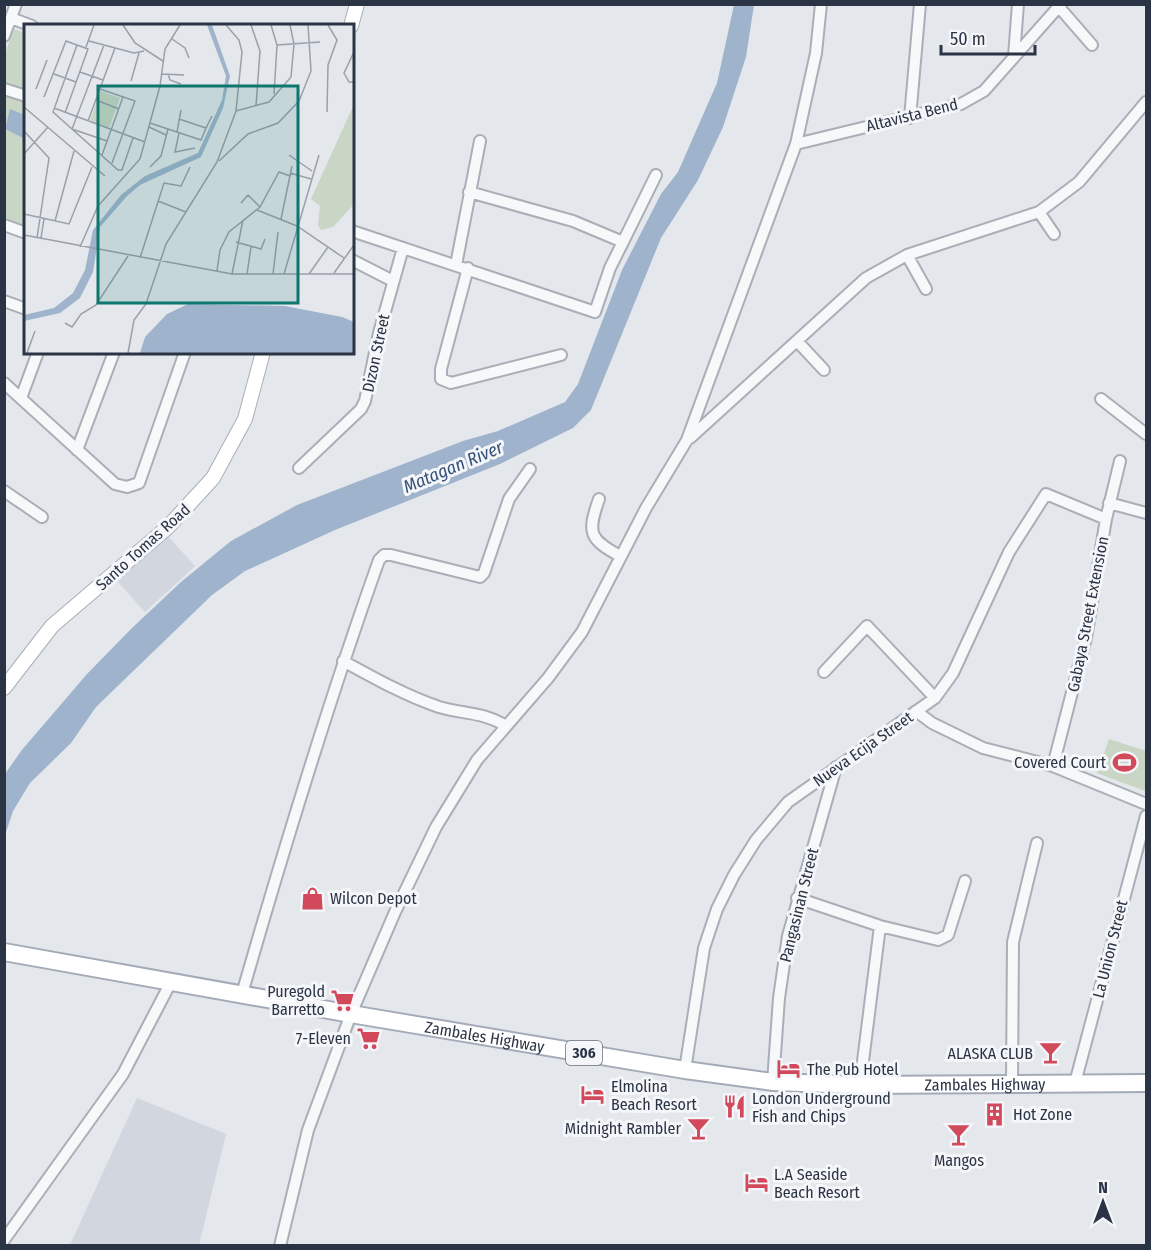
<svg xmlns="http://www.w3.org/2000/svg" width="1151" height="1250" font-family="'Fira Sans Condensed',sans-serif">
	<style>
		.built { fill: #d2d6de }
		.green { fill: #c9d6c5 }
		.water { fill: #9fb4cc }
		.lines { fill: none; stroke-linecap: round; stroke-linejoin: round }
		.street-casing { stroke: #a9aeb7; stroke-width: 14 }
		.secondary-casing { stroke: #a9aeb7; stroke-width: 16 }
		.primary-casing { stroke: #a3abb8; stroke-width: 20 }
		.street { stroke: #f7f8fa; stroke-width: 10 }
		.secondary { stroke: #fff; stroke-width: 14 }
		.primary { stroke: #fff; stroke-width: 16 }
		.labels { text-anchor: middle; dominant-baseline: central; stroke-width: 6; stroke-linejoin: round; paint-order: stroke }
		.shield { fill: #f4f6f9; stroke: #676e7b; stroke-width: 1.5 }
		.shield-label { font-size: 15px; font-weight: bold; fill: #2b3445 }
		.street-label { font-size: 16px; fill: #2b3445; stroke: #f4f6f9 }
		.poi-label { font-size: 16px; fill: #2b3445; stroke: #f4f6f9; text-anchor: start }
		.water-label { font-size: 18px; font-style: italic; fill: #34527a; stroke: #f4f6f9 }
		.inset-road { fill: none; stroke: #9a9fa9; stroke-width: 1.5 }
		.view { fill: #0f766e; fill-opacity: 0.15; stroke: #0f766e; stroke-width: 3 }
		.inset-edge { fill: none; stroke: #2b3445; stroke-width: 3 }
	</style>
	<rect width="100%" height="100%" fill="#e4e7ec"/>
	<path class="built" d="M166,534L195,566L145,612L115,579Z
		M137,1098L226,1134L199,1245H70Z"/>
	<path class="green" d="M14,29L25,33V227L5,219L4,56Z
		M1109,739L1146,751L1145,791L1097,773Z"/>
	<path class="water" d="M734,5H754L746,57L723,127L698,180L661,238L591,410L573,428L500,464L335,530L245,571L212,595L96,707L71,743L30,783L13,811L5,835V774L21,751L87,674L132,628L181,582L231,541L297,505L463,441L498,431L565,402L578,384L622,270L661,194L678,172L717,83Z
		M10,109L25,115V139L5,129Z"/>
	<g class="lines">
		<defs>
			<path id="street" d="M1059,7L1092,45
				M11,18L32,26
				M4,36L16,4
				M1014,56L1018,4
				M4,89L26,96
				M910,118L920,4
				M796,144L961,104L984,91L1061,4
				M469,192L573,221L623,242L656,175
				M1039,212L1054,234
				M4,225L26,233
				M352,231L595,312L610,268L623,242
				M907,255L926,289
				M352,260L393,281
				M456,265L480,141
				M468,268L441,369V379L451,383L561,355
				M4,301L26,309
				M797,341L824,370
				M4,383L115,484L127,487L139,483L185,352
				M21,398L38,352
				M1101,399L1146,434
				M690,438L866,278L907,255L1039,212L1079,182L1146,102
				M77,450L114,352
				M299,468L361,409L365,401L379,333L403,248
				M4,491L42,517
				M599,499C587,533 589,539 620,556
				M1109,503L1146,513
				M343,661C374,678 406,696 439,707C463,714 482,712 505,725
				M824,672L867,626L935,698
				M916,711L932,723L983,748L1053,766L1146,804
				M1053,766L1086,638L1106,519L1120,461
				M797,898L880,926L938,940L948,935L965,881
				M242,994C284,848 328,703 379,560L384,555H391L480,577L484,573L509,499L530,469
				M685,1070L704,948L717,909L734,875L756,840L788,802L935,698L953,673L1009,552L1046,494L1106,519
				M773,1082L779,998L788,936L836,767
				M1012,1083L1013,942L1037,843
				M1075,1083L1146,816
				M860,1085L880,926
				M4,1240L123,1074L171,982
				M280,1246L308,1130L351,1014L395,912L436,827L477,760L548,678L582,632L646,508L687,440L796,144L816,53L821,4"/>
			<path id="secondary" d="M351,26L357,4
				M4,688L52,626L168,527L213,478L245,419L263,352"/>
			<g id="primary">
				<path id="s1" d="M4,952L351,1014L685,1070L773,1082L860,1085L1146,1083"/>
			</g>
		</defs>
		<use href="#street" class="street-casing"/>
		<use href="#secondary" class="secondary-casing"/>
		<use href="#primary" class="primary-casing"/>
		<use href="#street" class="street"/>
		<use href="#secondary" class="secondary"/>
		<use href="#primary" class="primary"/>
	</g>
	<defs>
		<symbol id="stadium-bare" viewBox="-9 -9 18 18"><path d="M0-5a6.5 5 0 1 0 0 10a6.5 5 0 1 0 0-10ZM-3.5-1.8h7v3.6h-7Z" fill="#d1495b" stroke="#f4f6f9" stroke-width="2.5" paint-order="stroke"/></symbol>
		<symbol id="shop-bare" viewBox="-9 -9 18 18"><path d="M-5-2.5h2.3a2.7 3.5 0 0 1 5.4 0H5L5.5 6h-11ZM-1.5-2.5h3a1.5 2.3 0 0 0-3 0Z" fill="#d1495b" stroke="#f4f6f9" stroke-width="2.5" paint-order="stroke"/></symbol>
		<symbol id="supermarket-bare" viewBox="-9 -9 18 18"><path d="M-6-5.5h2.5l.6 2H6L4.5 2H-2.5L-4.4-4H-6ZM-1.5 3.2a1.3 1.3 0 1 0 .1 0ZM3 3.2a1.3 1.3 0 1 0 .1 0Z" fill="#d1495b" stroke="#f4f6f9" stroke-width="2.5" paint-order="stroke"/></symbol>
		<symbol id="bar-bare" viewBox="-9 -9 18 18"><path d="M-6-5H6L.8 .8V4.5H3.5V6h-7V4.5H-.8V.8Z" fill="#d1495b" stroke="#f4f6f9" stroke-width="2.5" paint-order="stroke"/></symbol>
		<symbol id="hotel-bare" viewBox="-9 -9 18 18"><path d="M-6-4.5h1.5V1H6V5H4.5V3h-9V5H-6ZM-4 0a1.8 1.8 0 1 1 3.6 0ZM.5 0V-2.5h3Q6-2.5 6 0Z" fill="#d1495b" stroke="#f4f6f9" stroke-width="2.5" paint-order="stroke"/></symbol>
		<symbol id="restaurant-bare" viewBox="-9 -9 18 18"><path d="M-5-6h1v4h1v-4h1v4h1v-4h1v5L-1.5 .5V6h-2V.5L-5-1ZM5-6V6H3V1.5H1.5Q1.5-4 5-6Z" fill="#d1495b" stroke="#f4f6f9" stroke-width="2.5" paint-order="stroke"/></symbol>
		<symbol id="building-bare" viewBox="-9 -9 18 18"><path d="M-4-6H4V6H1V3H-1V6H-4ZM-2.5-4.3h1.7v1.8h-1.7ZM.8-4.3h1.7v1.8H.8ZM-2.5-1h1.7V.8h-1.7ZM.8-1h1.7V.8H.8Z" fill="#d1495b" stroke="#f4f6f9" stroke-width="2.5" paint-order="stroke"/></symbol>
	</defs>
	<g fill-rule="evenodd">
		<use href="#stadium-bare" x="1108" y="746" width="33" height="33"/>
		<use href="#shop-bare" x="296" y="882" width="33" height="33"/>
		<use href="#supermarket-bare" x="326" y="984" width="33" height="33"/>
		<use href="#supermarket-bare" x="352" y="1022" width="33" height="33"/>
		<use href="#bar-bare" x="1034" y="1036" width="33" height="33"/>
		<use href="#hotel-bare" x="772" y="1052" width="33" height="33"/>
		<use href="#hotel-bare" x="576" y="1078" width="33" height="33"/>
		<use href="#restaurant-bare" x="718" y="1090" width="33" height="33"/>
		<use href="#building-bare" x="978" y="1098" width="33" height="33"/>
		<use href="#bar-bare" x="682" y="1112" width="33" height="33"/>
		<use href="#bar-bare" x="942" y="1118" width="33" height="33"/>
		<use href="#hotel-bare" x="740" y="1166" width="33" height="33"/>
	</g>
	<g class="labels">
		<rect class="shield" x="566" y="1041" width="36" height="24" rx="4.5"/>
		<g class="shield-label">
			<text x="584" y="1053">306</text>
		</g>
		<g class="street-label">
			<text transform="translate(912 115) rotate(-14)">Altavista Bend</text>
			<text transform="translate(376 353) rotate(-78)">Dizon Street</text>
			<text transform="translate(143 547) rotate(-42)">Santo Tomas Road</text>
			<text transform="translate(1088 614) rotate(-79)">Gabaya Street Extension</text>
			<text transform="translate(863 749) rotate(-35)">Nueva Ecija Street</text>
			<text transform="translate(799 905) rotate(-76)">Pangasinan Street</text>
			<text transform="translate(1110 949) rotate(-76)">La Union Street</text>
			<text stroke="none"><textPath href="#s1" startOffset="488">Zambales Highway</textPath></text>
			<text stroke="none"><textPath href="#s1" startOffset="992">Zambales Highway</textPath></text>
		</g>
		<g class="poi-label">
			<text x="1106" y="762" text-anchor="end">Covered Court</text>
			<text x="330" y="898">Wilcon Depot</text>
			<text x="325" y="991" text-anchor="end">Puregold<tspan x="325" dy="18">Barretto</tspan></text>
			<text x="351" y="1038" text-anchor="end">7-Eleven</text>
			<text x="1033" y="1053" text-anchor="end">ALASKA CLUB</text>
			<text x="807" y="1069">The Pub Hotel</text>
			<text x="611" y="1086">Elmolina<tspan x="611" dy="18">Beach Resort</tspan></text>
			<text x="752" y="1098">London Underground<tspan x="752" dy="18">Fish and Chips</tspan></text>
			<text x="1013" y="1114">Hot Zone</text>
			<text x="681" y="1128" text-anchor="end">Midnight Rambler</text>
			<text x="959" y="1160" text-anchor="middle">Mangos</text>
			<text x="774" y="1174">L.A Seaside<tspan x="774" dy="18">Beach Resort</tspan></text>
		</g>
		<g class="water-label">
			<text transform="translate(453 467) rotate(-23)">Matagan River</text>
		</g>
	</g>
	<g transform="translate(24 24)">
		<rect width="330" height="330" fill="#e4e7ec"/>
		<path d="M76,67L96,74L85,104L66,97ZM330,80V180L309,203L297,206L294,201L296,182L287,175Z" fill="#c9d6c5"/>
		<path d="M183,1H188L206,52L199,84L177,133L116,161L103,172L76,203L69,248L56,274L36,289L0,297V291L30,284L49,269L61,246L69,206L97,171L121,152L174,129L198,76L202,52ZM164,280L261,282L318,293L330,298V329H116L121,313L143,290Z" fill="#9fb4cc"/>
		<path class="inset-road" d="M99,1L111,19L139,37M227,1L236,27L232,82M247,1L253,21L250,70M148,15L161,24L165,34M65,17L110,29L120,27M53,21L29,88L94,146H98L109,114M80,21L48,105L83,117M253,21L296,18M62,23L70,1M330,28L320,49L325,58H330M56,48L79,56M30,50L52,58M138,50L160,51M144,50L146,56L157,60M107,57L115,29M12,65L23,36M76,65L111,77L88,139M20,73L42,17L64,25L41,89M72,76L95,85M0,83L81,152M30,84L121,118M212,87L245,78L267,53L270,20L266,1M303,88L304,41L313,16L304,1M155,95L182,104L188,92M64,97L91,24M126,99L177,116L182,104M125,103L142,111M0,107L25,134L13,214M153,108L157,86M155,109L151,128L171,124M0,130L24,103M78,131L99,73M265,131L288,147M195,137L224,110L254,99L275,77L287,47L284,1M126,143L137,132L144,105M266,149L287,155M134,177L162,188M217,179L224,171L236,183M233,186L273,202L320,234M0,190L45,200L68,143M257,195L268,142M31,197L50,127M0,211L208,250H330M17,214L20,195M212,218L237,225L241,215M56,223L74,182L116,135L136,62L141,25L156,1M116,234L140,159L157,162L166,143M193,247L196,226L205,208L236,183L255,148L266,152M310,249L330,221M208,250L219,196M223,250L227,223M249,250L254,208M260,250L295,131M285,250L304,223M41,299L48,303L57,290L72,281L104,232M3,329L11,307M104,329L110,296L122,280L142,220L193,138L212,87L218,28L215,16L202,1"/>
		<path class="view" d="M74,62H274V279H74Z"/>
		<rect width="330" height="330" class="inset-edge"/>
	</g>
	<rect width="1151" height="1250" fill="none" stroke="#2b3445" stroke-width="12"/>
	<g transform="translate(1103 1202)" stroke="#f4f6f9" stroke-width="4.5" paint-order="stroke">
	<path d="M0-4.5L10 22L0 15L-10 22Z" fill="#2b3445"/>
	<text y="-9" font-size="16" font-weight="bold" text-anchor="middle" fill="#2b3445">N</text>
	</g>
	<path d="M941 45v9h94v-9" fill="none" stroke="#2b3445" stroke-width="3"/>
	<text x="950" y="45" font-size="18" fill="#2b3445" stroke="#f4f6f9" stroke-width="4.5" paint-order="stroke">50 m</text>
</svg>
